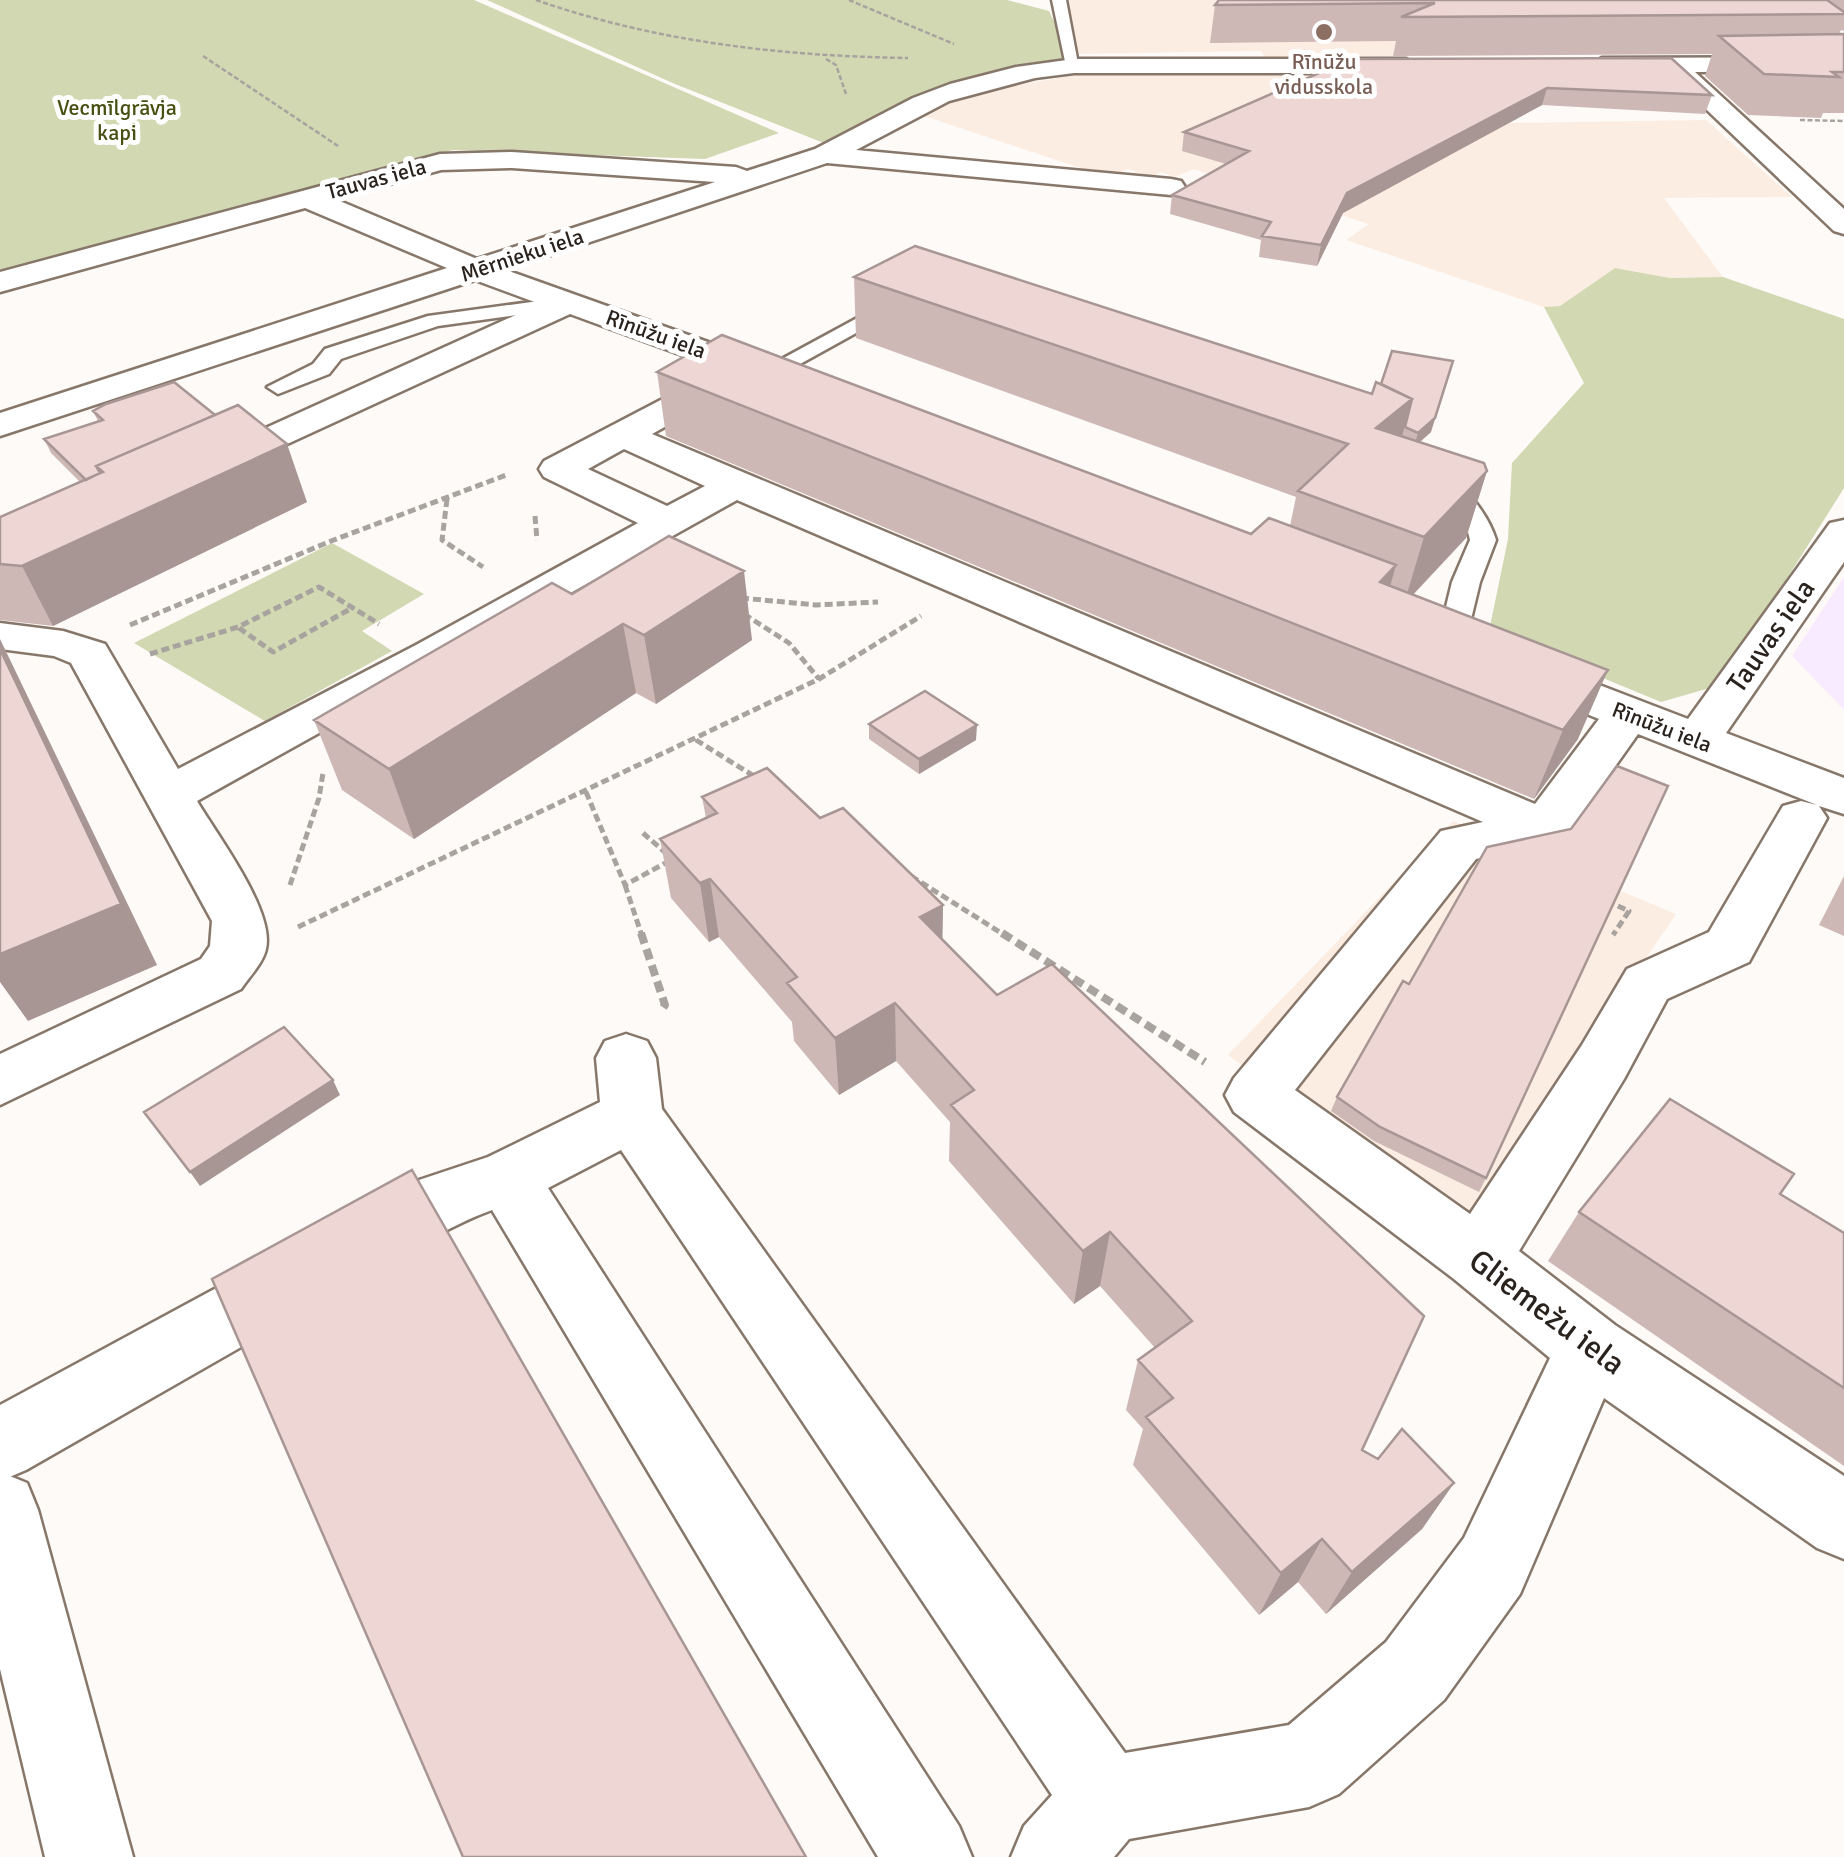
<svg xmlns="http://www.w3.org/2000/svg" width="1844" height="1857" font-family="Signika,sans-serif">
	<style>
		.commercial { fill: #f9ebff }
		.built { fill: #fcede2 }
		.green { fill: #d1d8b2 }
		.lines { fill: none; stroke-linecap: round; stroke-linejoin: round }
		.lane-casing { stroke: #87776a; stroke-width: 5 }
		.street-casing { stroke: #87776a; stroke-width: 5 }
		.secondary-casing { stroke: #87776a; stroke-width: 5 }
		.path-far2 { stroke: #a8a39f; stroke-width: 2.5; stroke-dasharray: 5 2.5; stroke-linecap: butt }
		.path-far1 { stroke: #a8a39f; stroke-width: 5; stroke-dasharray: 8 4; stroke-linecap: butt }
		.path { stroke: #a8a39f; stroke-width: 8; stroke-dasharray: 11 6; stroke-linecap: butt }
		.lane { fill: #fff; fill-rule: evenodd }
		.street { fill: #fff; fill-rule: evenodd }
		.secondary { fill: #fff; fill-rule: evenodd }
		.wall { fill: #cdb8b6 }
		.shaded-wall { fill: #a79694 }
		.building { fill: #eed6d4; stroke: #a79694; stroke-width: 2.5 }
		.education-dot { fill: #8d6e63; stroke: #fff; stroke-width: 4 }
		.labels { text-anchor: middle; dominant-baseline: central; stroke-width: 10; stroke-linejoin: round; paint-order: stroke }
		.far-education-label { font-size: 22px; fill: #785e54; stroke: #fff }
		.far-park-label { font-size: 22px; fill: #484f13; stroke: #fff }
		.far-street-label { font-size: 22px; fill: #29221d; stroke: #fff }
		.street-label { font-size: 28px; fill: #29221d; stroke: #fff }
		.near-street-label { font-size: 32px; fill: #29221d; stroke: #fff }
	</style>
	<rect width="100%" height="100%" fill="#fefaf7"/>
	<path class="commercial" d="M1844,577V710L1792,656Z"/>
	<path class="built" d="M1063,0H1544L1606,54L1265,57L1261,51L1072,54Z
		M1086,73L1325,74L1436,124L1706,120L1792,197L1664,198L1723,277L1670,278L1615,268L1560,306L1544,307L1346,240L1369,224L1193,169L1175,177L1161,172L1152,177L1128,169L1108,177L924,116L959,96Z
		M1453,821L1676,914L1461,1230L1228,1055Z"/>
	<path class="green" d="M0,0H474L779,133L705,159L453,150L0,272Z
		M487,0H1007L1049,11L1072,59L966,87L839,149L675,84Z
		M1615,268L1670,278L1723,277L1844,319V488L1720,685L1661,702L1489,631L1508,539L1512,463L1584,383L1544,307L1560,306Z
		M332,543L424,594L362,631L392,651L265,721L134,643Z"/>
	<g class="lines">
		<defs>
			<path id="lane" d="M1052,0H1066L1079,69L1066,66Z
				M568,297L575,299L578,303L575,307L438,326L341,359L329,374L278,394L267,387L313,364L325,349L428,316Z
				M896,297L906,303L903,307L773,379L765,381L754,374Z
				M1441,476C1465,482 1489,517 1496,540L1480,582L1465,644L1461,650H1441L1437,644L1452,582L1470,540L1466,524L1429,483Z"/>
			<path id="street" d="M1844,57V71L1695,72L1844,209V234L1834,231L1667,72H1602L1590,65L1602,58Z
				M1074,59H1406L1418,66L1406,73H1074L1035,78L949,101L856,150L1171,179L1181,181L1185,187L1181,193L1171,195L827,163L506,270L778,367L783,374L778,381L766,384L745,378L740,385L652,434L1535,804L1599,719L1510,683L1503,673L1510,663L1526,659L1542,663L1688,719L1830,523L1844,520V562L1726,733L1844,778V814L1819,806L1827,818L1749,962L1667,999L1624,1079L1519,1251L1615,1325L1844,1476V1559L1817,1548L1604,1398L1520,1594L1444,1700L1339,1794L1309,1807L1129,1839L1114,1857H1011L1024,1826L1052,1795L621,1150L548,1188L959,1826L972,1857H878L492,1210C447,1226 409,1254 365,1270L342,1262L332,1241L342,1220L407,1184L488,1157L600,1102L596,1058L605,1041L626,1034L647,1041L656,1058L662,1109L1125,1753L1289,1725L1386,1642L1464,1538L1550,1358L1454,1279L1234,1112L1225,1095L1234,1078L1441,831L1483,822L737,500L197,801C217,835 275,911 266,949C263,963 249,977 241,989L0,1105V1054L201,959L210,946L212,921L71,663L54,656L0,649V623L63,631L105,644L178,769L416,645L638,523L544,477L539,469L544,461L720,369L570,314L211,479L197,475L192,467L197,459L540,304L475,280L0,436V413L447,268L305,208L0,292V272L440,154L512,152L736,167L747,171L815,149L913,98L950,84L1016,67ZM512,168L715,182L477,259L335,199L441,170ZM624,449L705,486L667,506L588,469ZM1638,734L1817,805L1801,801L1783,806L1709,932L1627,969L1582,1045L1470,1214L1295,1090L1476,859L1563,840Z
				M294,1251L318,1259L328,1281L318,1303L26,1470L0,1481V1405L270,1259Z"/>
			<path id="secondary" d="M0,1472L27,1483L38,1510L133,1857H45L0,1669Z"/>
		</defs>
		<use href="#lane" class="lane-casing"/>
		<use href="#street" class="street-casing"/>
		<use href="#secondary" class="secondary-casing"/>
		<path class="path-far2" d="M536,0C657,42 780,56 908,58
			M849,0L954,44
			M203,56L338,146
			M826,59L836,65L846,94
			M1800,120L1844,121"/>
		<path class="path-far1" d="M447,499L442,540L483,567
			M535,516L537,540
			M741,598L816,605L878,602
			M744,614L789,643L819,679
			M130,625L331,541L509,474
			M239,628L273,652L352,608
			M150,654L238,627L319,587L379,624
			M696,740L757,778
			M586,792L625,885L671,860
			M643,833L668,855
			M911,876L1006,936
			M290,885L319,798L323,773
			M625,885L642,936
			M1607,901L1629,911L1613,935
			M298,927L819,679L921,616"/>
		<path class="path" d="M641,933L665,1005L661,1011
			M1002,933L1205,1062"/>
		<use href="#lane" class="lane"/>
		<use href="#street" class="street"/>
		<use href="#secondary" class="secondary"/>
	</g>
	<path class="wall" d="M1219,0H1844V31L1841,30L1839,34H1844V113H1823L1821,118L1748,115L1705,76L1712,54L1393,56L1396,41L1210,43L1215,5Z
		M1351,59L1712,95L1705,114L1542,105L1343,213L1317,266L1259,257L1261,240L1170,214L1172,195L1226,164L1182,151L1184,132Z
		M854,277L1431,432L1420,442L1487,471L1466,538L1413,595L1578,739L1534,799L666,436L657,372L1251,534L1290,526L1296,497L856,338Z
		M93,411L307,502L53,626L0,620V517L80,482L51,453L44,439L98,421Z
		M572,594L752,640L656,704L636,693L414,839L342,790L314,720Z
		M869,724L976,740L919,774L869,739Z
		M702,797L820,818L943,905L942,940L1362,1450L1378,1459L1454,1483L1422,1529L1326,1614L1298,1582L1259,1615L1133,1465L1143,1429L1126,1410L1138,1360L1155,1348L1100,1286L1074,1304L949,1161L950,1122L896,1061L839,1095L794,1041L792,1022L719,937L709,942L671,898L660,839L706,818Z
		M1571,829L1486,1178L1479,1192L1374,1141L1331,1111L1337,1097L1409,984Z
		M1844,876V936L1819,925Z
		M1780,1194L1844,1233V1466L1548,1261L1579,1212Z"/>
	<path class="shaded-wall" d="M1547,88L1542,105L1343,213L1317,266L1321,245L1347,193Z
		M1453,361L1431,432L1414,447L1418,433Z
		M1412,399L1395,463L1376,428Z
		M287,444L307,502L53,626L22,566Z
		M1487,471L1466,538L1404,604L1424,537Z
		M1396,565L1377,634L1380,582Z
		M744,571L752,640L656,704L644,635Z
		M623,624L636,693L414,839L389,769Z
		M0,639L157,965L28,1021L0,982Z
		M1608,670L1578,739L1534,799L1563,730Z
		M977,725L976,740L919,774V759Z
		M710,879L719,937L709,942L700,883Z
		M943,905L942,964L920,917Z
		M895,1003L896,1061L839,1095L835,1038Z
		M333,1080L340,1095L200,1186L190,1172Z
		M1110,1232L1100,1286L1074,1304L1083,1251Z
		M1454,1483L1422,1529L1326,1614L1352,1572Z
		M1322,1539L1298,1582L1259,1615L1281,1573Z"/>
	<path class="building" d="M1219,0H1827L1844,12V14L1401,17L1435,3L1215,5Z
		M1844,34V72H1832L1839,77L1764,74L1719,36Z
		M1671,58L1712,95L1547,88L1347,193L1321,245L1262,236L1271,222L1172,195L1249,151L1184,132L1351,59Z
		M915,246L1372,394L1376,382L1412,399L1376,428L1484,463L1487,471L1424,537L1298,491L1348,444L854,277Z
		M722,335L1251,534L1269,518L1396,565L1380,582L1608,670L1563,730L657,372Z
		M1392,351L1453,361L1435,418L1418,433L1405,427L1412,399L1381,384Z
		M174,382L215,415L96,466L100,473L86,480L44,439L103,420L93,411L106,404Z
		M238,405L287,444L22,566L0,564V517L103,472L96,466Z
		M669,536L744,571L644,635L623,624L389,769L314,720L552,583L572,594Z
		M0,649L121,904L0,954Z
		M925,691L977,725L919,759L869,724Z
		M1617,766L1668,786L1486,1178L1380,1127L1337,1097L1403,981L1409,984L1487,847L1571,829Z
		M767,768L820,818L843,808L943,905L920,917L997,995L1052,964L1424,1316L1362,1450L1378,1459L1402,1429L1454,1483L1352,1572L1322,1539L1281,1573L1146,1417L1173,1398L1138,1360L1192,1321L1110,1232L1083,1251L951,1105L974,1090L895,1003L835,1038L787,983L797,977L710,879L700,883L660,839L717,813L702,797Z
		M284,1027L333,1080L190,1172L144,1112Z
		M1670,1099L1794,1174L1780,1194L1844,1233V1388L1579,1212Z
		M412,1170L806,1857H463L212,1279Z"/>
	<circle class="education-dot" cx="1324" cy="32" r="10"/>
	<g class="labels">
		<g class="far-education-label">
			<text x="1324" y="61">Rīnūžu<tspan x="1324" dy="25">vidusskola</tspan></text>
		</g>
		<g class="far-park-label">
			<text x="117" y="107">Vecmīlgrāvja<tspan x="117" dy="25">kapi</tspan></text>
		</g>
		<g class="far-street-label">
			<text transform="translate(376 179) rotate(-15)">Tauvas iela</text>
			<text transform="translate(522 255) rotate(-18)">Mērnieku iela</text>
			<text transform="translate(656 334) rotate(20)">Rīnūžu iela</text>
			<text transform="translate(1662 727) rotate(21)">Rīnūžu iela</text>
		</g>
		<g class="street-label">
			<text transform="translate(1771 636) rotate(-55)">Tauvas iela</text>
		</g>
		<g class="near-street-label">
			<text transform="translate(1547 1312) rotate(37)">Gliemežu iela</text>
		</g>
	</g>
</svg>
